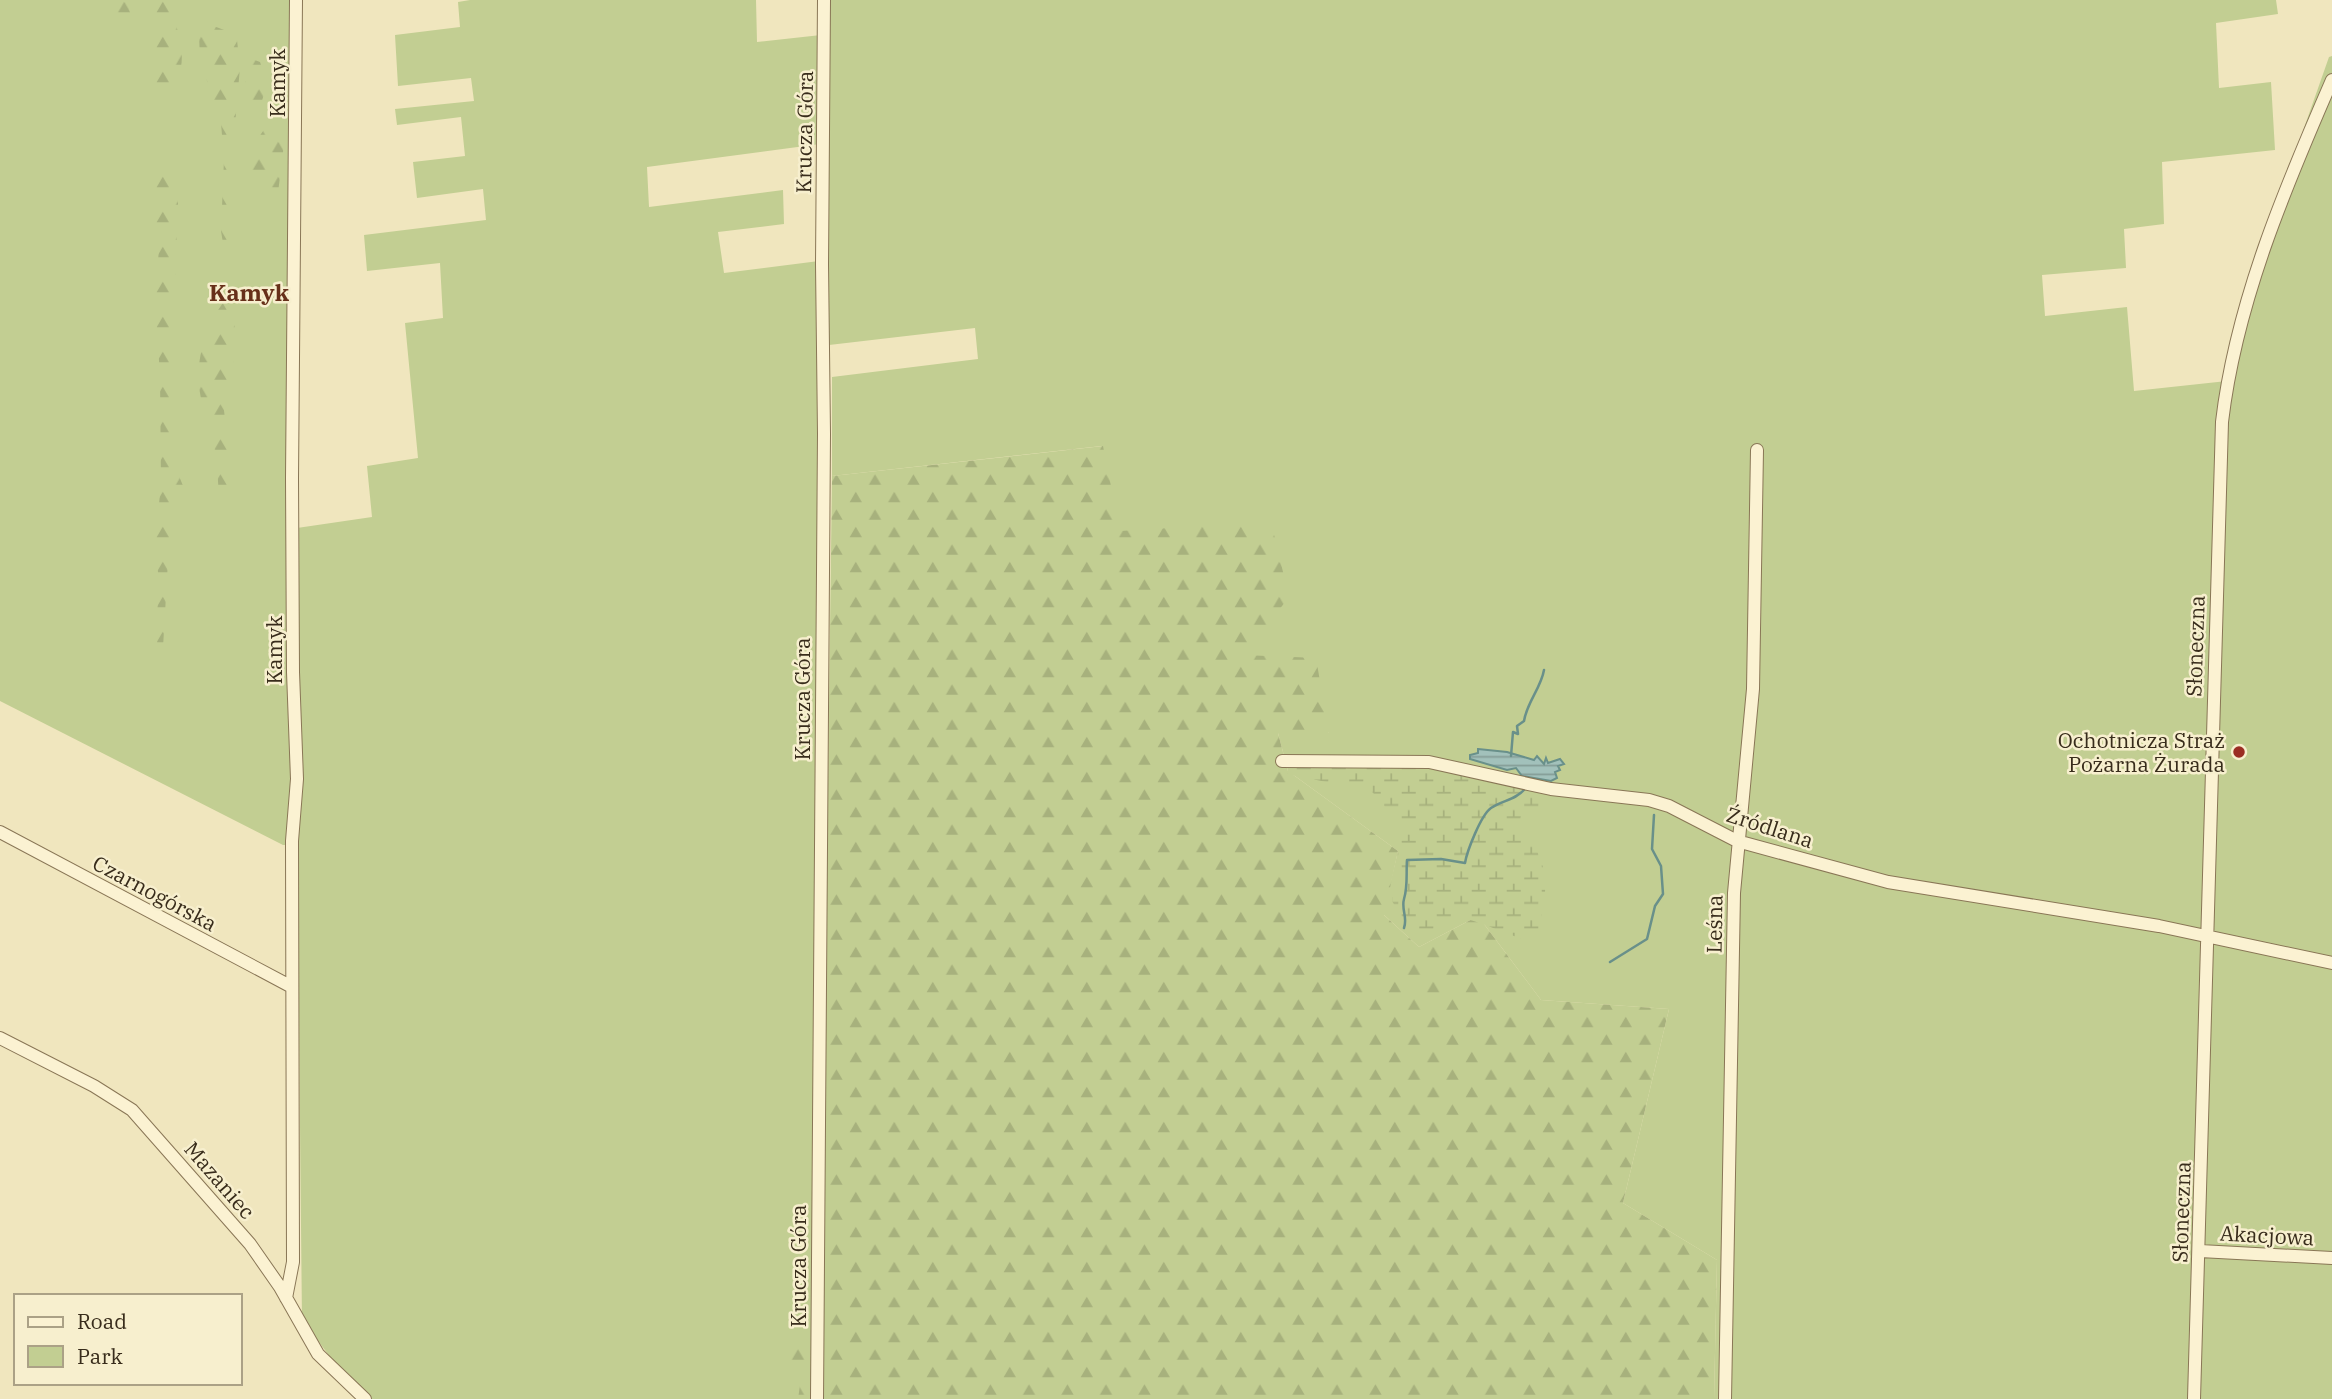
<svg xmlns="http://www.w3.org/2000/svg" width="2332" height="1399" font-family="'IBM Plex Serif',serif">
	<style>
		.green { fill: #c2ce92 }
		.forest { fill: url(#forest-firs) }
		.wetland { fill: url(#wetland-marsh) }
		.water { fill: url(#water-rules); stroke: #69908a; stroke-width: 2 }
		.lines { fill: none; stroke-linecap: round; stroke-linejoin: round }
		.stream { stroke: #69908a; stroke-width: 2.5 }
		.minor-casing { stroke: #897656; stroke-width: 14 }
		.minor { stroke: #fbf2d2; stroke-width: 12 }
		.poi-dot { fill: #9b2d23; stroke: #f7efce; stroke-width: 2.5 }
		.labels { text-anchor: middle; dominant-baseline: central; stroke-width: 5; stroke-linejoin: round; paint-order: stroke }
		.street-label { font-size: 21px; fill: #382c1b; stroke: #f7efce }
		.poi-label { font-size: 21px; fill: #382c1b; stroke: #f7efce; text-anchor: end }
		.neighbourhood-label { font-size: 23px; font-weight: bold; fill: #673019; stroke: #f7efce }
	</style>
	<defs>
		<pattern id="forest-firs" width="22" height="20" patternUnits="userSpaceOnUse" patternTransform="scale(1.75)"><rect width="22" height="20" fill="#c2ce92"/><path d="M5 1l3.5 6h-7zM16 11l3.5 6h-7z" fill="#a7b17d"/></pattern>
		<pattern id="wetland-marsh" width="20" height="14" patternUnits="userSpaceOnUse" patternTransform="scale(1.75)"><rect width="20" height="14" fill="#c2ce92"/><path d="M1 5h8M5 5V1M11 12h8M15 12V8" fill="none" stroke="#a7b17d"/></pattern>
		<pattern id="water-rules" width="6" height="5" patternUnits="userSpaceOnUse" patternTransform="scale(1.75)"><rect width="6" height="5" fill="#a2c1bb"/><path d="M0 2.5h6" fill="none" stroke="#859d97"/></pattern>
	</defs>
	<rect width="100%" height="100%" fill="#f0e6be"/>
	<path class="green" d="M0,0H292L293,778L289,845H283L0,701Z
		M470,0H756L757,42L821,35L820,144L647,167L649,207L783,190L784,224L718,232L724,273L819,261L812,1399H370L336,1365L302,1319C299,1055 297,791 297,528L372,517L367,466L418,458L405,323L443,318L440,263L367,271L364,235L486,220L483,189L417,198L413,162L465,156L461,117L397,125L395,109L474,101L471,78L398,86L395,35L460,27L458,2Z
		M828,0H2276L2278,14L2216,23L2219,88L2271,82L2275,150L2162,162L2164,224L2124,229L2126,268L2042,275L2045,316L2127,307L2134,391L2227,381L2259,256L2329,57L2332,56V1399H1714L1717,1260L1623,1203L1669,1009L1541,1000L1478,916L1419,947L1383,914L1398,851L1288,771L1278,733H1329L1243,655L1119,531L1102,446L832,476V377L978,359L975,328L829,345L826,265Z"/>
	<path class="forest" d="M108,0H127L137,41L128,40Z
		M152,0H170C179,43 194,62 164,103L151,89L149,71L160,32Z
		M211,25L232,33L237,40L240,67L228,206L231,260L227,267L221,231L224,159L221,123L200,60L199,34Z
		M252,59L260,62C266,78 267,90 260,106C241,98 244,74 252,59Z
		M268,124L284,144L277,201L272,211L252,170L249,151Z
		M165,161L172,171L178,203L170,434L174,464L186,493L171,509L162,665L157,652L158,572L154,550L161,485L160,376L155,301L159,248L151,178L155,166Z
		M228,297L234,320L236,349L224,410L232,488L225,515C215,493 220,473 215,451C211,431 203,413 200,393C194,361 207,320 228,297Z
		M1103,446L1120,531L1271,522L1289,597L1244,655L1316,658L1329,734L1278,733L1288,771L1398,851L1384,915L1419,947L1478,916L1541,1000L1669,1009L1623,1203L1717,1260L1714,1399H820L832,476Z
		M805,1309L813,1310L812,1399H798L801,1378L786,1363L785,1346Z"/>
	<path class="wetland" d="M1291,764L1428,765L1543,791L1540,807L1522,811L1519,826C1532,837 1544,861 1545,879C1547,900 1538,922 1539,944C1507,936 1486,922 1453,916L1430,931L1404,928L1403,919L1392,901V897L1404,899L1408,885C1396,872 1395,849 1402,834C1393,813 1377,799 1364,782L1351,787L1287,774Z"/>
	<path class="water" d="M1478,749L1507,752L1534,760L1537,756L1544,764L1546,758L1548,763L1560,759L1564,764L1558,766L1560,770L1555,772L1557,778L1551,781L1522,776L1516,768L1507,770L1470,759V755L1478,753Z"/>
	<g class="lines">
		<path class="stream" d="M1511,756L1513,732L1518,734L1517,726L1524,721C1527,702 1541,688 1544,670
			M1404,928C1408,917 1401,910 1404,899C1408,886 1406,874 1407,860L1441,859L1465,863C1467,851 1481,815 1491,808C1504,800 1515,800 1525,789
			M1610,962L1647,939L1655,906L1663,894L1661,866L1652,849L1654,815"/>
		<defs>
			<path id="minor" d="M1282,761L1429,762L1551,789L1649,800L1669,806L1737,841L1888,882L2159,926L2332,963
				M0,832L292,987
				M0,1038L94,1086L132,1110L250,1244L280,1287L318,1354L365,1399
				M2200,1251L2332,1258
				M286,1298L293,1262L292,841L297,779L293,672L292,478L296,0
				M817,1399L824,434L822,264L824,0
				M1725,1399L1734,893L1753,689L1757,450
				M2194,1399L2222,422C2236,303 2285,188 2332,80"/>
		</defs>
		<use href="#minor" class="minor-casing"/>
		<use href="#minor" class="minor"/>
	</g>
	<circle class="poi-dot" cx="2239" cy="752" r="7"/>
	<g class="labels">
		<g class="street-label">
			<text transform="translate(277 83) rotate(-90)">Kamyk</text>
			<text transform="translate(804 132) rotate(-89)">Krucza Góra</text>
			<text transform="translate(2195 646) rotate(-88)">Słoneczna</text>
			<text transform="translate(274 650) rotate(-90)">Kamyk</text>
			<text transform="translate(802 699) rotate(-90)">Krucza Góra</text>
			<text transform="translate(1770 827) rotate(18)">Źródlana</text>
			<text transform="translate(155 893) rotate(28)">Czarnogórska</text>
			<text transform="translate(1714 924) rotate(-89)">Leśna</text>
			<text transform="translate(220 1180) rotate(49)">Mazaniec</text>
			<text transform="translate(2181 1212) rotate(-88)">Słoneczna</text>
			<text transform="translate(2267 1235) rotate(3)">Akacjowa</text>
			<text transform="translate(798 1266) rotate(-90)">Krucza Góra</text>
		</g>
		<g class="poi-label">
			<text x="2225" y="740">Ochotnicza Straż<tspan x="2225" dy="24">Pożarna Żurada</tspan></text>
		</g>
		<g class="neighbourhood-label">
			<text x="249" y="292">Kamyk</text>
		</g>
	</g>
	<rect x="14" y="1294" width="228" height="91" fill="#f7efce" stroke="#aba186" stroke-width="2"/>
	<rect x="28" y="1317" width="35" height="10" fill="#fbf2d2" stroke="#aba186" stroke-width="2"/>
	<text x="77" y="1329" font-size="21" fill="#382c1b">Road</text>
	<rect x="28" y="1346" width="35" height="21" fill="#c2ce92" stroke="#aba186" stroke-width="2"/>
	<text x="77" y="1364" font-size="21" fill="#382c1b">Park</text>
</svg>
